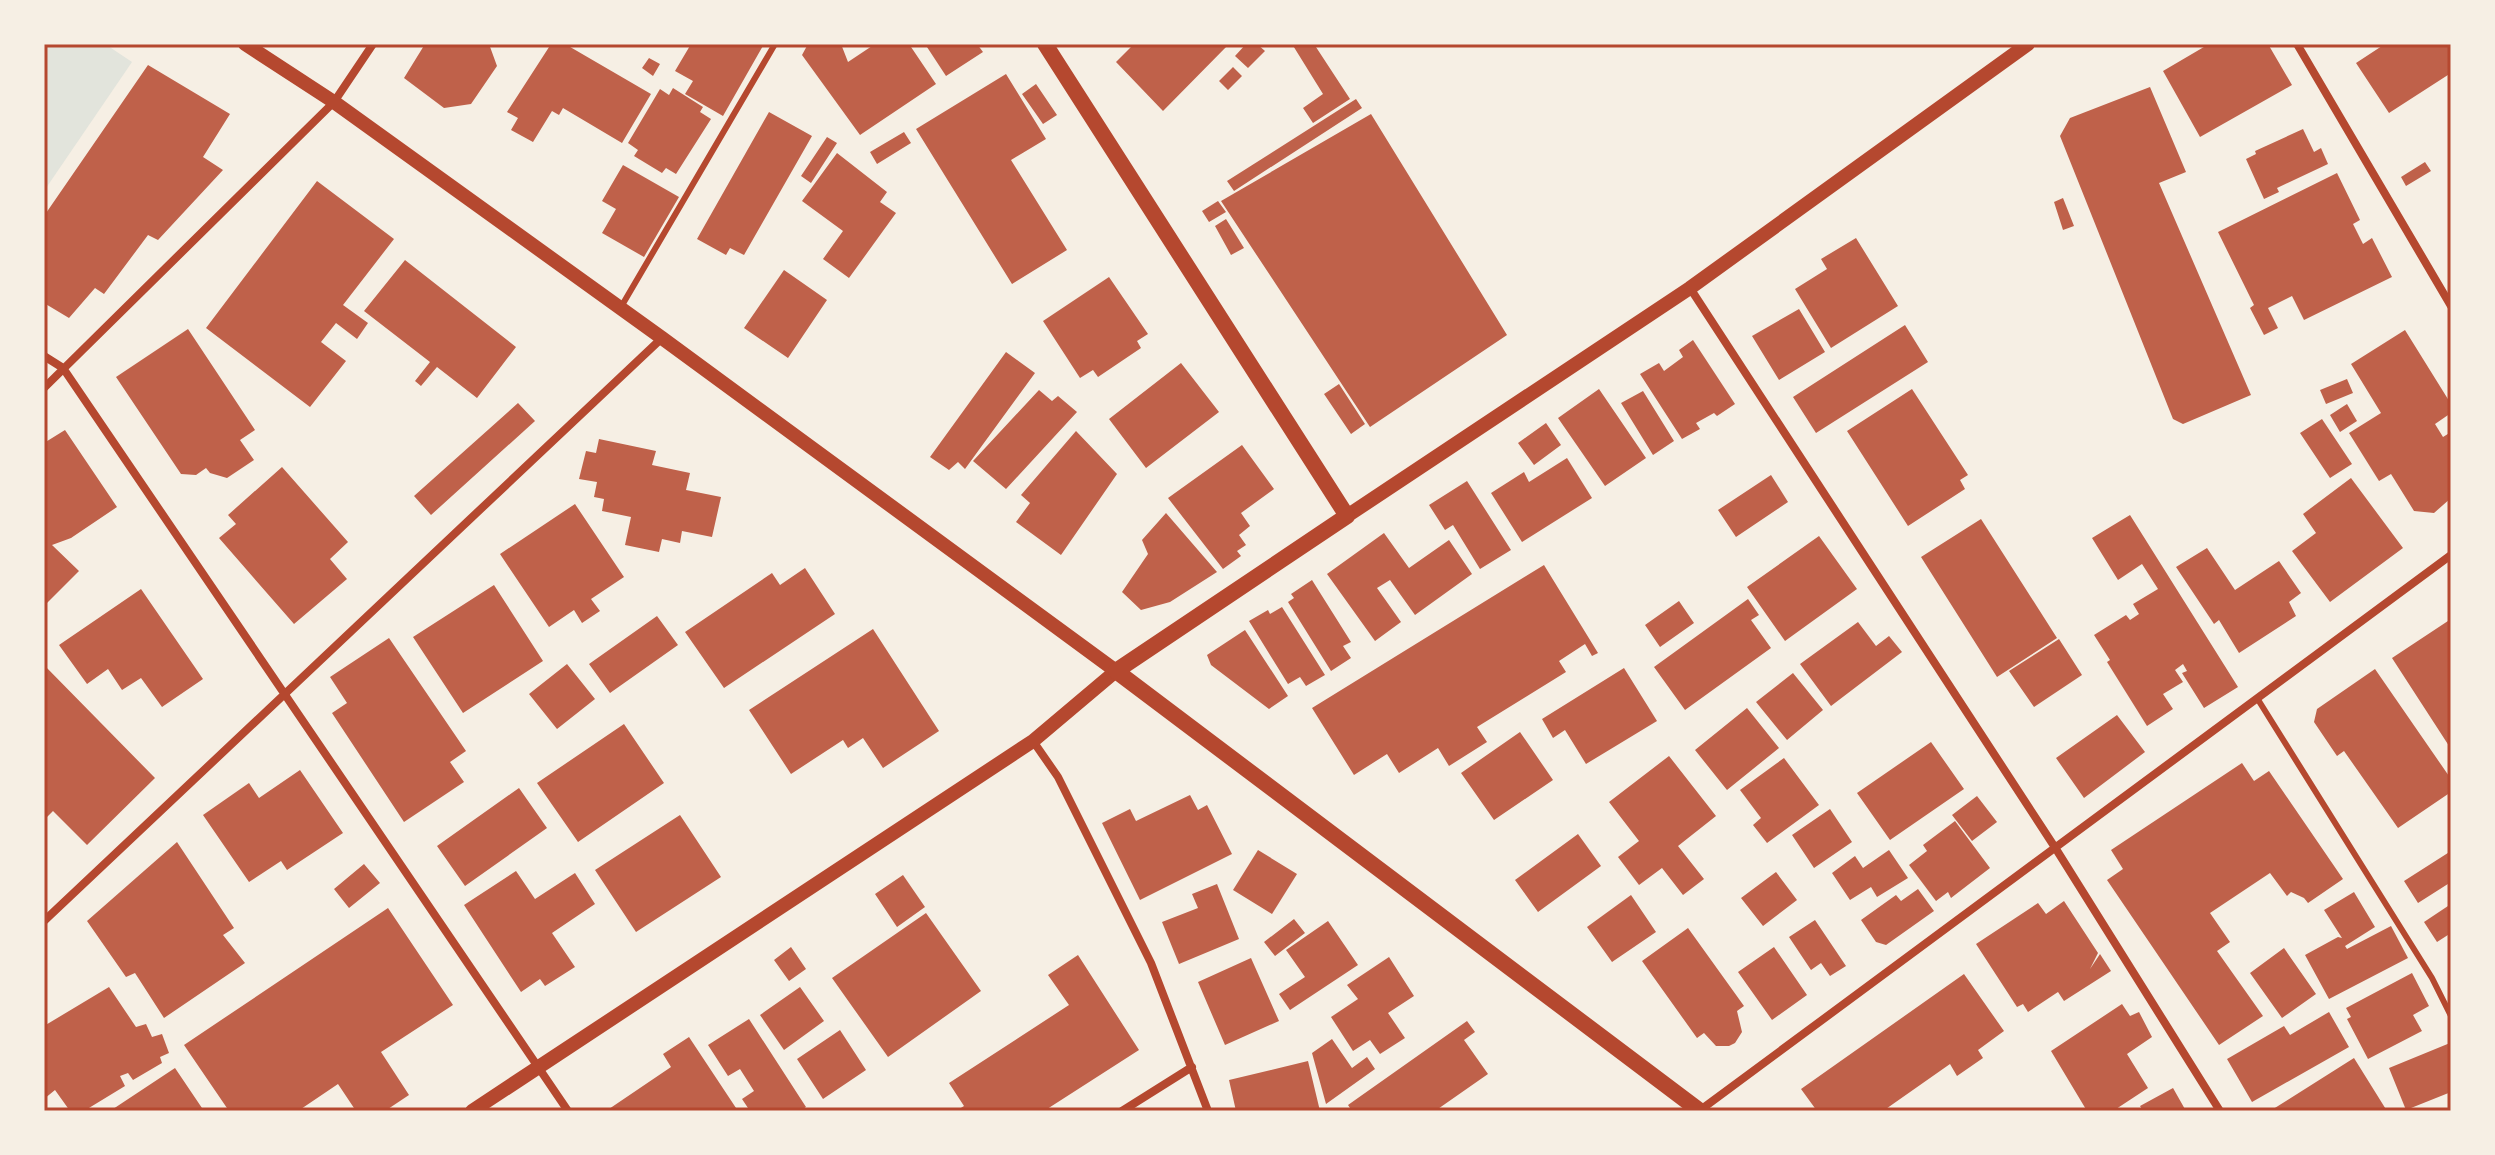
<svg xmlns="http://www.w3.org/2000/svg" width="2495" height="1155" font-family="Karla,sans-serif">
	<style>
		.green { fill: #e2e4dc }
		.building { fill: #bf614a }
		.lines { fill: none; stroke-linecap: round; stroke-linejoin: round }
		.service { stroke: #b5482f; stroke-width: 6 }
		.minor { stroke: #b5482f; stroke-width: 8 }
		.tertiary { stroke: #b5482f; stroke-width: 14 }
		.secondary { stroke: #b5482f; stroke-width: 16 }
		.neatline { fill: none; stroke: #b5482f; stroke-width: 3 }
	</style>
	<rect width="100%" height="100%" fill="#f6efe4"/>
	<path class="green" d="M44,44H105L132,62L44,191Z"/>
	<path class="building" d="M425,44H489L497,66L471,104L444,108L404,78Z
		M551,44H565L651,94L622,143L563,108L559,115L552,111L533,142L511,130L518,118L507,112Z
		M691,44H764L723,116L685,94L693,81L675,71Z
		M808,44H841L848,62L875,44H909L936,84L860,135L802,55Z
		M925,44H977L983,52L946,76Z
		M1134,44H1229L1163,111L1116,62Z
		M1246,44H1257L1265,51L1248,68L1235,56Z
		M1292,44H1314L1350,99L1313,123L1303,108L1323,94Z
		M2209,44H2268L2292,85L2200,137L2163,71Z
		M2385,44H2451V73L2389,113L2356,63Z
		M649,58L660,64L653,76L642,68Z
		M148,65L230,114L203,157L223,170L158,240L148,235L104,294L95,288L69,318L44,303V216Z
		M1233,67L1242,76L1228,90L1219,81Z
		M1006,74L1046,139L1011,160L1067,250L1012,284L916,129Z
		M1036,84L1057,115L1043,124L1022,94Z
		M2150,87L2186,172L2159,183L2251,395L2183,424L2173,419L2060,136L2070,118Z
		M673,88L703,107L700,112L711,119L676,174L666,168L662,173L634,156L638,150L628,143L660,89L669,95Z
		M1356,99L1362,108L1234,191L1227,181Z
		M769,112L812,136L744,255L730,248L726,255L697,239Z
		M1371,114L1507,335L1370,427L1221,201Z
		M2303,129L2314,152L2321,148L2328,164L2277,188L2279,192L2264,199L2246,159L2256,154L2255,151Z
		M904,132L911,143L877,164L870,152Z
		M827,137L837,143L811,183L801,176Z
		M837,153L887,192L880,202L896,213L849,278L823,259L843,231L802,201Z
		M2425,162L2431,171L2406,186L2401,177Z
		M623,165L679,197L644,257L602,233L616,209L602,201Z
		M2337,173L2360,220L2353,224L2363,244L2372,238L2392,277L2304,320L2292,296L2268,308L2278,328L2264,335L2250,308L2254,305L2218,232Z
		M317,181L394,239L343,305L368,323L357,339L336,323L321,342L346,361L310,407L206,328Z
		M2063,198L2074,226L2063,230L2054,202Z
		M1218,201L1226,212L1209,222L1202,211Z
		M1226,219L1244,248L1231,255L1215,226Z
		M1856,238L1898,306L1831,348L1795,289L1827,269L1821,259Z
		M405,260L516,347L477,398L437,367L421,386L415,381L430,362L364,311Z
		M784,270L827,300L788,358L744,328Z
		M1109,277L1148,334L1137,341L1141,348L1098,377L1093,370L1080,378L1043,321Z
		M1799,309L1825,352L1779,380L1752,336Z
		M1905,325L1928,362L1816,433L1793,397Z
		M188,329L255,430L240,440L254,460L227,478L210,473L206,468L196,475L181,474L116,377Z
		M2405,330L2451,404V413L2435,424L2443,437L2451,432V498L2434,513L2414,511L2391,474L2379,481L2349,433L2381,413L2351,364Z
		M1693,340L1735,404L1717,416L1714,413L1696,423L1700,429L1682,439L1640,374L1659,363L1664,371L1683,357L1679,350Z
		M1006,352L1035,373L965,469L958,462L949,470L930,457Z
		M1181,363L1219,412L1146,468L1109,419Z
		M2347,379L2353,393L2326,404L2320,390Z
		M1339,384L1365,424L1351,434L1324,394Z
		M1599,389L1646,458L1605,486L1558,418Z
		M1912,389L1968,475L1960,480L1965,489L1908,526L1847,431Z
		M1039,390L1052,401L1058,396L1077,412L1006,489L973,461Z
		M1643,391L1674,441L1653,455L1621,403Z
		M518,403L535,421L431,515L414,496Z
		M2347,404L2357,421L2340,432L2330,415Z
		M2322,419L2352,464L2330,478L2300,433Z
		M1546,423L1561,445L1534,465L1518,443Z
		M65,430L117,507L71,538L52,545L79,571L44,606V443Z
		M1076,431L1117,474L1061,555L1016,522L1030,503L1021,495Z
		M599,439L656,451L652,465L690,473L686,490L721,497L712,537L682,531L680,543L662,539L659,552L625,545L631,517L602,511L604,499L594,497L597,482L579,479L586,451L596,453Z
		M1242,445L1274,489L1241,513L1250,526L1239,535L1246,545L1237,551L1241,556L1223,569L1168,498Z
		M1567,458L1592,498L1522,542L1491,493L1524,472L1529,482Z
		M282,467L348,542L330,559L347,579L294,624L219,538L236,524L228,515Z
		M1771,475L1788,502L1736,537L1718,510Z
		M2351,478L2403,548L2330,602L2292,551L2316,533L2303,514Z
		M1467,481L1511,550L1480,569L1453,525L1445,530L1429,505Z
		M575,504L624,577L591,599L600,611L582,623L574,610L549,627L500,554Z
		M1166,513L1217,572L1170,602L1141,610L1122,592L1148,554L1142,540Z
		M2130,515L2238,687L2204,708L2182,673L2187,671L2183,664L2175,670L2183,682L2163,694L2173,709L2147,726L2107,662L2110,660L2094,635L2126,615L2130,620L2139,614L2133,604L2158,589L2142,564L2118,580L2092,538Z
		M1981,519L2057,638L1997,677L1921,557Z
		M1384,533L1409,568L1449,540L1472,574L1415,615L1390,580L1377,588L1401,622L1375,641L1327,574Z
		M1819,536L1857,589L1785,641L1747,587Z
		M2207,548L2235,590L2279,561L2301,593L2289,602L2296,616L2239,653L2219,620L2214,624L2176,567Z
		M1544,565L1598,653L1592,656L1585,644L1559,661L1566,672L1477,727L1487,742L1449,766L1438,748L1399,773L1387,754L1354,775L1312,708Z
		M805,568L835,614L724,688L685,632L772,573L780,585Z
		M1312,580L1351,642L1343,646L1351,658L1331,671L1288,602L1294,598L1291,594Z
		M494,585L543,661L463,713L413,637Z
		M141,589L203,679L162,707L141,678L122,690L108,669L87,684L59,645Z
		M1748,599L1759,615L1751,620L1771,648L1685,710L1654,667Z
		M1679,601L1694,623L1660,647L1645,625Z
		M1282,607L1325,675L1306,686L1300,677L1288,684L1249,621L1268,610L1270,614Z
		M657,616L678,645L610,693L589,664Z
		M2451,619V749L2392,658Z
		M1858,622L1876,646L1889,636L1902,652L1831,706L1800,664Z
		M873,629L939,731L883,768L863,738L848,748L843,740L791,774L749,710Z
		M1245,630L1288,696L1269,709L1211,665L1207,655Z
		M389,638L466,751L450,762L464,782L404,822L332,713L347,703L330,677Z
		M2059,639L2082,675L2034,707L2009,671Z
		M567,664L595,699L557,729L529,694Z
		M44,665L155,778L87,845L53,811L44,820Z
		M1624,668L1657,721L1586,764L1565,730L1553,738L1542,719Z
		M2375,669L2451,779V792L2398,828L2344,751L2337,756L2314,722L2317,709Z
		M1793,673L1823,710L1787,740L1756,702Z
		M1747,708L1779,748L1727,790L1695,750Z
		M2117,715L2145,752L2084,798L2056,758Z
		M624,724L664,783L578,842L537,783Z
		M1520,732L1553,780L1494,820L1461,773Z
		M1931,742L1964,789L1890,840L1857,793Z
		M1669,756L1716,816L1678,846L1704,879L1683,895L1662,868L1639,885L1618,857L1639,841L1609,802Z
		M1784,758L1819,805L1767,843L1753,825L1761,818L1740,790Z
		M2242,763L2254,781L2269,771L2343,879L2308,903L2304,898L2291,892L2287,896L2270,873L2210,913L2230,942L2217,951L2263,1016L2219,1045L2107,880L2123,869L2111,850Z
		M300,770L343,833L287,870L281,861L249,882L203,815L249,783L259,798Z
		M519,788L547,828L465,886L437,846Z
		M1190,795L1198,810L1207,805L1232,854L1140,900L1102,823L1130,809L1136,821Z
		M1977,796L1997,822L1972,841L1952,815Z
		M1830,809L1852,842L1814,868L1792,835Z
		M680,815L721,877L636,932L595,870Z
		M1955,821L1990,868L1951,898L1948,892L1936,901L1909,865L1927,851L1923,845Z
		M1578,834L1601,866L1538,912L1515,880Z
		M177,842L234,928L223,935L245,963L164,1018L135,973L126,977L87,921Z
		M1258,850L1297,874L1272,914L1233,890Z
		M1889,850L1908,878L1877,897L1871,887L1850,900L1832,873L1855,856L1863,868Z
		M2451,851V882L2418,903L2404,881Z
		M364,864L380,883L349,908L334,889Z
		M516,871L535,899L575,873L595,904L552,933L575,967L545,986L540,979L521,992L464,905Z
		M1776,872L1797,900L1763,926L1741,898Z
		M903,875L925,907L897,927L875,894Z
		M1217,884L1239,939L1179,964L1162,922L1198,908L1192,894Z
		M1918,889L1934,911L1886,945L1876,942L1861,920L1896,895L1901,901Z
		M2354,892L2375,927L2345,946L2347,949L2391,926L2408,958L2329,999L2305,955L2338,937L2342,938L2324,910Z
		M1631,895L1656,932L1612,962L1587,927Z
		M2064,901L2098,953L2090,969L2100,954L2111,971L2064,1001L2058,992L2028,1012L2023,1004L2017,1007L1976,944L2038,903L2046,914Z
		M2451,904V933L2437,942L2424,922Z
		M388,908L453,1005L381,1052L409,1095L385,1111H356L338,1084L298,1111H229L184,1045Z
		M926,913L981,991L888,1057L832,978Z
		M1294,919L1305,933L1275,956L1264,942Z
		M1815,920L1846,966L1830,976L1821,963L1811,970L1789,937Z
		M1328,921L1358,965L1290,1010L1279,994L1305,977L1286,950Z
		M1688,928L1744,1006L1737,1011L1742,1032L1735,1043L1729,1046H1716L1704,1033L1697,1038L1642,961Z
		M791,947L806,969L789,981L774,960Z
		M1774,947L1807,995L1772,1020L1738,972Z
		M2284,948L2316,994L2282,1018L2250,973Z
		M1078,955L1139,1050L1044,1111H956L964,1106L949,1083L1069,1005L1048,975Z
		M1389,957L1414,996L1388,1013L1405,1038L1380,1054L1370,1040L1353,1051L1331,1017L1358,999L1347,985Z
		M1251,958L1279,1021L1225,1045L1198,982Z
		M2412,973L2429,1006L2413,1015L2422,1031L2368,1059L2347,1019L2351,1017L2346,1008Z
		M1964,974L2004,1031L1978,1050L1983,1058L1957,1076L1950,1064L1883,1111H1817L1801,1089Z
		M109,987L136,1027L146,1024L152,1037L162,1034L169,1053L160,1057L162,1063L133,1080L128,1073L120,1076L125,1086L84,1111H70L55,1090L44,1099V1026Z
		M800,987L824,1021L784,1050L760,1015Z
		M2122,1004L2130,1016L2139,1012L2152,1037L2127,1054L2148,1088L2113,1111H2087L2051,1051Z
		M2329,1012L2349,1047L2252,1102L2227,1059L2284,1026L2290,1035Z
		M749,1019L806,1107L800,1111H750L742,1099L754,1091L740,1069L728,1076L708,1045Z
		M1467,1021L1475,1032L1464,1040L1488,1074L1435,1111H1352L1348,1105Z
		M840,1030L866,1070L823,1099L797,1059Z
		M689,1037L738,1111H606L671,1067L663,1054Z
		M1332,1039L1352,1068L1367,1057L1375,1069L1326,1104L1312,1053Z
		M2450,1043L2451,1092L2406,1110L2389,1068Z
		M2354,1058L2387,1111H2270Z
		M1308,1061L1320,1111H1236L1229,1080Z
		M175,1068L204,1111H110Z
		M2173,1088L2186,1111H2143L2140,1106Z"/>
	<g class="lines">
		<path class="service" d="M621,307L775,44
			M2257,698L2432,978L2451,1016"/>
		<path class="minor" d="M2297,44L2451,306
			M1690,288L2056,849L2220,1111
			M44,356L63,368L568,1111
			M44,388L334,102L373,44
			M1033,741L1058,777L1151,963L1208,1111
			M44,921L662,338
			M1122,1111L1192,1067
			M1699,1111L2451,555"/>
		<path class="tertiary" d="M245,44L334,102L662,338L1116,671L1033,741L472,1111
			M1347,516L1690,288L2028,44"/>
		<path class="secondary" d="M1045,44L1347,516L1116,671L1700,1111"/>
	</g>
	<rect width="2495" height="1155" fill="none" stroke="#f6efe4" stroke-width="92"/>
	<rect x="46" y="46" width="2403" height="1063" class="neatline"/>
</svg>
